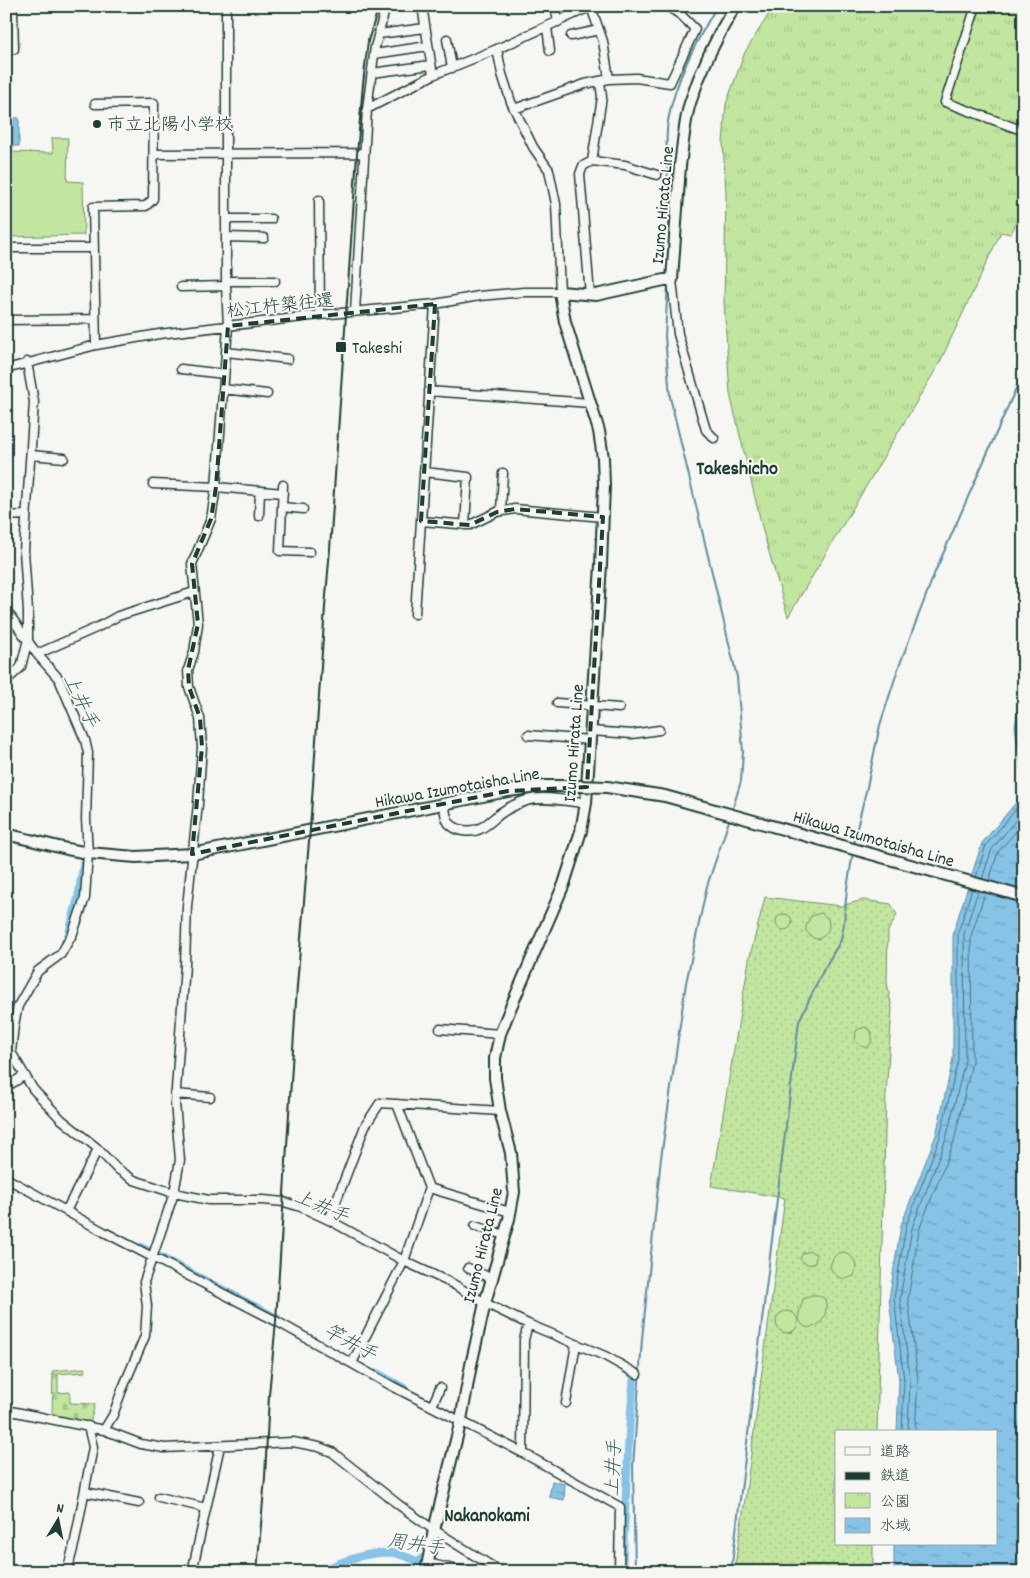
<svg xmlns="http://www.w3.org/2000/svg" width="1030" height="1578" font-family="Dekko,'Klee One',sans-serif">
<defs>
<pattern id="grass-dots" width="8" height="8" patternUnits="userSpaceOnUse" patternTransform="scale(1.25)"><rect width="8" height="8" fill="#c2e59f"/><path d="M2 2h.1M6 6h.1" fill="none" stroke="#a6c58a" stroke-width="1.8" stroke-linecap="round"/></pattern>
<pattern id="cemetery-stones" width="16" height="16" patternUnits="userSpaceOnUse" patternTransform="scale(1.25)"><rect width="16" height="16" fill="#c2e59f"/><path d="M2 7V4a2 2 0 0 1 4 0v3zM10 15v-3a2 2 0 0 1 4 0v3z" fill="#a6c58a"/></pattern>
<pattern id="park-tufts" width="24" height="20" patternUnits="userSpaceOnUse" patternTransform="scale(1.25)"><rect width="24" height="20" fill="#c2e59f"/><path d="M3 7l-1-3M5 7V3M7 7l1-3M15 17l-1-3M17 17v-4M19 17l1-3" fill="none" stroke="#a6c58a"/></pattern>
<pattern id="water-ripples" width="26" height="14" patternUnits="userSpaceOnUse" patternTransform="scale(1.25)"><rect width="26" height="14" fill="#86c3e6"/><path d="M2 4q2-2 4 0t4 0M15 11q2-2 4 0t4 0" fill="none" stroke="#6da0bb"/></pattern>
</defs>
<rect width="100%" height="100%" fill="#f6f6f2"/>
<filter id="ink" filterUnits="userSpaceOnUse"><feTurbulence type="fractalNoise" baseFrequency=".02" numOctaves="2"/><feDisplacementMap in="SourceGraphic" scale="10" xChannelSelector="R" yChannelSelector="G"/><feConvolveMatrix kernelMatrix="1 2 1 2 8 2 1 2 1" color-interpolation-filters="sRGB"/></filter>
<g filter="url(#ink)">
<path fill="url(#grass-dots)" stroke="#70916a" d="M765,897L841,906L863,900L891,904L897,915L888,931L887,982L892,1009L886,1095L877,1432H836V1544H873V1572H734L745,1499L785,1198L711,1186L749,960Z"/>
<path fill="url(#cemetery-stones)" stroke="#70916a" d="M85,1368V1372L58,1374V1393L70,1392V1403L95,1404L90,1424L52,1416L53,1371Z"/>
<path fill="url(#park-tufts)" stroke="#70916a" d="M774,6H1024V205L1011,234L1001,232L939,364L788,617L764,535L730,394L724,303L726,194L723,142L726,104L745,52Z"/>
<path fill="#c2e59f" stroke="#70916a" d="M52,138H68L67,181L83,182L84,235L6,237V152L53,153Z
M821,913L828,919C831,930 827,935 818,939L813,938L806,931V926L811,916Z
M776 922a8 8 0 1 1 16 0a8 8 0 1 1-16 0Z
M865,1027L871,1031C873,1039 872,1042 867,1048L861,1046L855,1041L856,1031L859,1029Z
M810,1251L816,1254L815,1263C809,1266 805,1264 800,1259L803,1253Z
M845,1252C855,1258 858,1264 854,1276C842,1281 836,1278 830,1267L833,1258L838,1253Z
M811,1295H818L825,1299C832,1327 802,1336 799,1318C798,1312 802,1305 803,1299Z
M776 1322a11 11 0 1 1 22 0a11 11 0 1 1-22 0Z"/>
<path fill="url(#water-ripples)" stroke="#5d8d9f" d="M8,118H19V146H7Z
M1024,677V789L1015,726Z
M1024,793V1572H894V1544H996V1432H897L899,1380L889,1299L901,1225L936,1135L953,1059V933L982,843Z
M552,1481L565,1484L564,1500L549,1497Z"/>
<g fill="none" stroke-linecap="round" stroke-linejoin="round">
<path stroke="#48737b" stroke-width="1" d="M976,877L986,845L1024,800
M982,879L992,849L1024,810
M989,881L998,852L1024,822
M902,1432L904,1380L894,1298L906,1226L940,1137L958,1060V933L972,889
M908,1432L910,1379L900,1299L912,1228L946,1139L965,1061L964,934L978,891
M915,1432L918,1379L908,1299L919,1230L954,1141L972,1062L971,936L985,893"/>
<path stroke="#5d8d9f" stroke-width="2" d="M669,259C669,232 669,205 668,179C667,159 665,141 668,121C675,80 696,42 717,6
M668,283L665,336L670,397L737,677L743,752L741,781L732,811
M854,846L856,832L867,787L880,725L898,669L935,572L1024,370
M635,1572L633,1467L642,1339L661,1158L686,983L707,886L730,818
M731,1572L799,1021L824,969L841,940L844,923L847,888L853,853"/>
<path stroke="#86c3e6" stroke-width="8" d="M65,941L68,937L78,898L84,860
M141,1247L277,1318
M377,1373L404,1388
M462,1568L482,1572
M318,1572C341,1562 367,1551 393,1553C402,1554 411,1559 419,1562L422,1558L433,1561
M622,1572L629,1432L634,1375L627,1371"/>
<g stroke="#1f3d34" stroke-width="11">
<path id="minor" d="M422,6L433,75
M555,6L558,22
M976,6L945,102L1024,131
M591,7L603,41L609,79
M6,12H13L14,49L6,50
M547,27L550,51
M379,34L425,28
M571,36L599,30
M447,39L452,68
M374,54L428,46
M372,73L431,65
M95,104L154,103L153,199L146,206L93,207L96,345
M367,109L433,75L497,49L592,6
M514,109L585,84L609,79L636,78L670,83L695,29L681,15L667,6
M154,154L364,153
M592,161L625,165L657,175
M319,200L320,315
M226,219H271
M226,237L264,238
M6,248H94
M672,280L678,334L706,430L714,438
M226,281H275
M181,287L226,286
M590,295L580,174L583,166L592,161L602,97L600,82
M355,312L367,109L375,47L386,6
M6,320L95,319
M226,352L288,359
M6,369L96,345L159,334L320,315L435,304L479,296L524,292H560L556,204L549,170L533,147L511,102L502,74L497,49
M181,369L224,374
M223,389L267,394
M429,391L590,403
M31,455L64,458
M425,472L468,477L465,525
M153,484L216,487L283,493
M283,485L280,551L310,552
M282,507L303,509
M501,511L503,473
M6,516L26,515
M259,516L260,491
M421,521L470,525L497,512L515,509L603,517
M6,610L37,654L59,679L85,740L88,753L86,819L88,853L85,898L73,933L61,954L38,971L18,1006L14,1025L11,1052L33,1089L61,1119L96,1147L116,1168L134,1180L174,1193L209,1200H263L284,1202L301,1207L329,1220L404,1261L453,1284L485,1303L528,1324L605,1356L637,1374
M415,614L435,304
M37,654L98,627L118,616L194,592
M6,681L21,667L28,639V611L24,551L34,402L27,362
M557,703L619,708
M591,731L632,734L659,730
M528,735L590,740
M440,1029L500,1034
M6,1087L25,1075
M175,1094L210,1097
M397,1104L429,1188L510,1212
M6,1178L104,1232L276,1321L392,1386L523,1453L620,1507L619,1572
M66,1211L98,1149
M329,1220L365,1126L380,1103L500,1111
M475,1226L505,1235
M468,1268L493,1279
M352,1363L404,1261L429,1188
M566,1403L576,1344
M432,1406L440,1388
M6,1410L104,1430L141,1444L164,1448L293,1442L319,1447L332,1452L399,1505L434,1530L501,1572
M104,1430L113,1415L122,1390L145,1336L147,1306L144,1282L174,1193L180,1160L175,1103L185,965L187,906L198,804L202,747L200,718L189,687L188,670L194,652L198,624L192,564L211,519L216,487L228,326L226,286V6
M523,1453L524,1340L528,1324
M85,1492L139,1503
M159,1497L206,1508
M427,1563L467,1572
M67,1572L75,1541L93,1447L88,1426
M192,1572L220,1446"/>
</g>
<g stroke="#1f3d34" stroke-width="12">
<path id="tertiary" d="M444,804C445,810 445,817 449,823C457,832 472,833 481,828C487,825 492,820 497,816C506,808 516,804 528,800C544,796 569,801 586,803"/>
</g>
<g stroke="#1f3d34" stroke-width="14">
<path id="secondary" d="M6,834L67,849L88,853L136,857L192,854L508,791L545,786H577
M426,1572L434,1530L461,1420L471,1365L485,1303L509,1219L514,1192L511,1153L500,1111L495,1078V1058L500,1034L510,1009L564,884L581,831L586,803L601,565L604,485L603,458L599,431L565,322L560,292L596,295L664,280H672C675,242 677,204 680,166C683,145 684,123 690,103C701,69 717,36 735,6"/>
</g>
<use href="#minor" stroke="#f6f6f2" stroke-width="8"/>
<use href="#tertiary" stroke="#f6f6f2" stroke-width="9"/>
<use href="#secondary" stroke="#f6f6f2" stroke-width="10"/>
<path stroke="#1f3d34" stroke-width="2" d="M257,1572L265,1477L269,1395L276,1321L297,986L310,829L325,607L330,549L357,154L363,84L368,41L379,6"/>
<g stroke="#1f3d34" stroke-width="14" stroke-linecap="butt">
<path id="secondary-bridge" d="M577,786L607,787L665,796L1024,897"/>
</g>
<use href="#secondary-bridge" stroke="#f6f6f2" stroke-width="10"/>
</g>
</g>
<path fill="none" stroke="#1f3d34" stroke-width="4" stroke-dasharray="10 6" stroke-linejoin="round" d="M435,304L421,521L470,525L497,512L515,509L603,517L587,787L508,791L192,854L202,747L200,718L189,687L188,670L198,624L192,564L211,519L216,487L228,326Z"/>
<g fill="#1f3d34" stroke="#f6f6f2" stroke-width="2">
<circle cx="97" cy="124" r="5"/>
<rect x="335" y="341" width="12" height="12" rx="2.5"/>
</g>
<g text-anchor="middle" stroke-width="4" stroke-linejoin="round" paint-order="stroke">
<g font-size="18" fill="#1f3d34" stroke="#f6f6f2" text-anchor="start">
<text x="107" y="130">市立北陽小学校</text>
<text x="352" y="353">Takeshi</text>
</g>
<g font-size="18" fill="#1f3d34" stroke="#f6f6f2">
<text transform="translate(662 205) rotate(-85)" y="6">Izumo Hirata Line</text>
<text transform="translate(280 305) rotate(-6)" y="6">松江杵築往還</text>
<text transform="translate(573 743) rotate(-86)" y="6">Izumo Hirata Line</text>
<text transform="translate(457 787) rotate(-10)" y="6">Hikawa Izumotaisha Line</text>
<text transform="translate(874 838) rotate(16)" y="6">Hikawa Izumotaisha Line</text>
<text transform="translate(482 1245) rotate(-76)" y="6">Izumo Hirata Line</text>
</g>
<g font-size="19" font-style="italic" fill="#395e60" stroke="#f6f6f2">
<text transform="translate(82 700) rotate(65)" y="7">上井手</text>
<text transform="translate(322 1205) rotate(23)" y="7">上井手</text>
<text transform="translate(351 1341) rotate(28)" y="7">竿井手</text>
<text transform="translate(612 1468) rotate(-87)" y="7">上井手</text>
<text transform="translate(416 1543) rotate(8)" y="7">周井手</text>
</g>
<g font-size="19" font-weight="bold" fill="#1f3d34" stroke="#f6f6f2">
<text x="487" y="1521">Nakanokami</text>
</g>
<g font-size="20" font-weight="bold" fill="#1f3d34" stroke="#f6f6f2">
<text x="737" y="474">Takeshicho</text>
</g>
</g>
<rect width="1030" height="1578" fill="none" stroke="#f6f6f2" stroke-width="25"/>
<rect x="12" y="12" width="1005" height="1553" fill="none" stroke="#1f3d34" stroke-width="2" filter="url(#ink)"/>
<rect x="835" y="1430" width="162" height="115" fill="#f6f6f2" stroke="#a0aca6"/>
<rect x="845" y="1447" width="25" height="8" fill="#f6f6f2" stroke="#a0aca6"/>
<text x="880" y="1456" font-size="15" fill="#1f3d34">道路</text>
<rect x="845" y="1472" width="25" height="8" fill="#1f3d34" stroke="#a0aca6"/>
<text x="880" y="1480" font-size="15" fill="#1f3d34">鉄道</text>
<rect x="845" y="1493" width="25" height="15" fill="url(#park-tufts)" stroke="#a0aca6"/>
<text x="880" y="1506" font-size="15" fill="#1f3d34">公園</text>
<rect x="845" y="1518" width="25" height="15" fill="url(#water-ripples)" stroke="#a0aca6"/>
<text x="880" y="1530" font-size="15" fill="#1f3d34">水域</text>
<g transform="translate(58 1520) rotate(10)" stroke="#f6f6f2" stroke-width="4" paint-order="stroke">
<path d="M0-4L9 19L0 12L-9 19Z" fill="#1f3d34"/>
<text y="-8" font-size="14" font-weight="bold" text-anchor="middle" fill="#1f3d34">N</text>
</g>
</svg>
